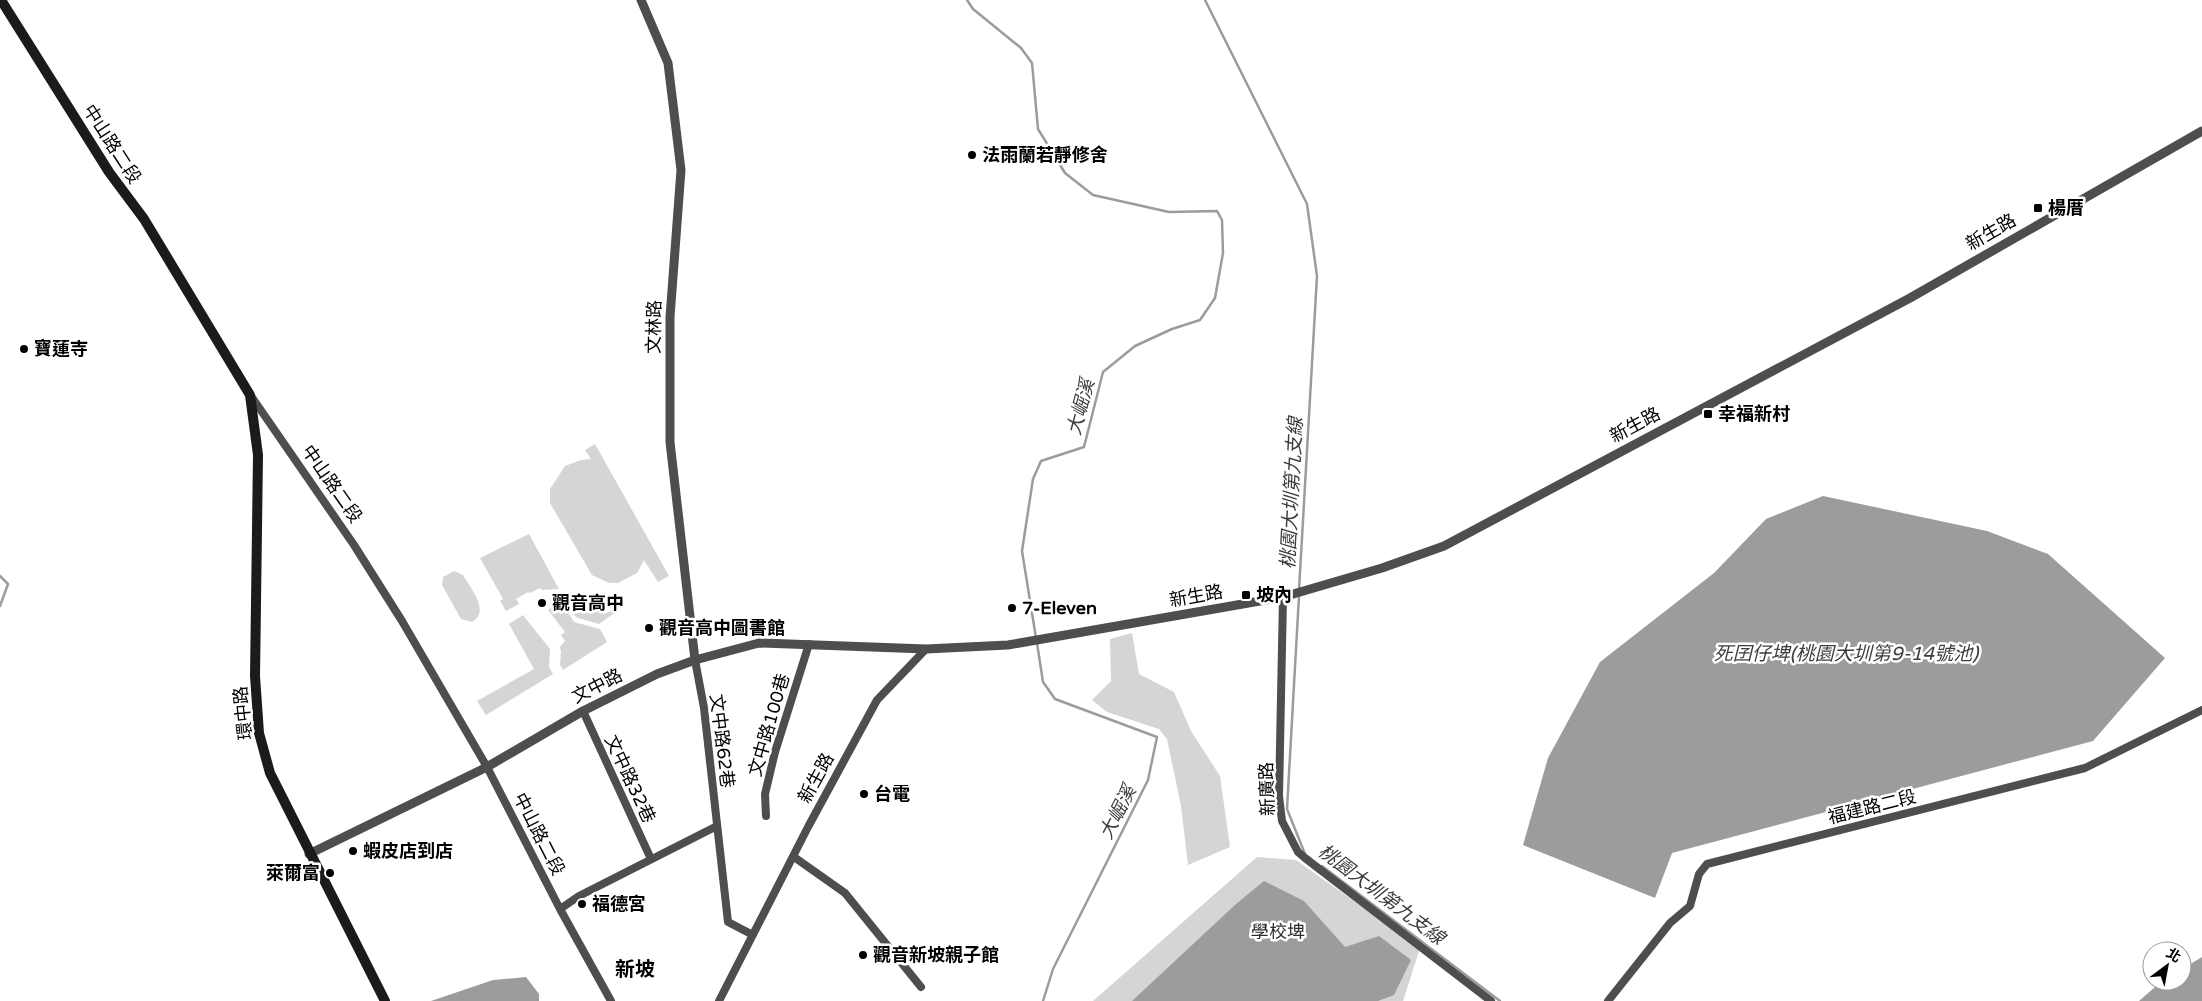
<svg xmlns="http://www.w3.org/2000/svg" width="2202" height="1001" font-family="'Varela Round','Noto Sans TC',sans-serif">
<rect width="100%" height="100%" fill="#fff"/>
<path fill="#d5d5d5" d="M595,444L669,576L658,582L644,560L637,573L618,583H609L592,575L550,503V489L565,466L581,460L591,459L585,450Z
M529,534L559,589L542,590L540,588L530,593L528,592L516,599L519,604L506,611L500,601L503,599L480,558Z
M454,571L463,575C470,587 491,612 472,622L461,619L442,585L443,577Z
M565,601L567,604L565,608L574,622L600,629L607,642L563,670L560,665L561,650L559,648L565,641L561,635L565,632L548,610L554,605V602Z
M586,608H593L604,614L615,609L616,612L599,624L578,618L573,614L578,613Z
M523,615L550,649L549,667L553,674L486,715L477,701L534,669L509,624Z
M1132,633L1139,674L1174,692L1191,731L1220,776L1230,847L1188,865L1181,806L1167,739L1159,729L1107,712L1092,700L1111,681L1110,639Z
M1257,857L1296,860L1420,948L1403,1001H1093Z"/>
<path fill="#9c9c9c" d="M1823,496L1987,531L2048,554L2165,658L2093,741L1672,853L1655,898L1523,845L1548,758L1600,662L1714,573L1766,519Z
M1264,881L1304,901L1345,947L1379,936L1411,960L1394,995L1378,1001H1132L1236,904Z
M2202,957V1001H2139L2162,981H2182V969Z
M526,977L539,994V1001H431L493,980Z"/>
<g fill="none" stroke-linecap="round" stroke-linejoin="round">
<path stroke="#9c9c9c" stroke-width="2.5" d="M967,0L973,9L1021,48L1032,63L1038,129L1065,173L1093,195L1169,212L1217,211L1222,220L1223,253L1215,298L1200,320L1172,329L1135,346L1103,372L1084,447L1041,461L1033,479L1022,551L1036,638
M1205,0L1307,204L1317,276L1299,590
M0,576L8,584L0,606
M1299,596L1287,809L1305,854
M1037,643L1043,682L1055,699L1157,737L1148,780L1053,969L1043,1001
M1322,866L1500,1001"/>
<path stroke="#4e4e4e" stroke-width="8" d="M251,396L354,545L402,621L487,767L560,909L611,1001
M1283,597L1279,796L1282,821L1298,852L1305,858L1491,1001
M695,660L704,708L728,922L753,935
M583,711L651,859
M766,816L765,794L775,752L809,644
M794,857L845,893L921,987
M560,909L579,896L717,826
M719,1001L808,827L877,700L926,649
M1608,1001L1670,923L1690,906L1699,874L1707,864L2085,768L2202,710"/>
<path stroke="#4e4e4e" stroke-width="9" d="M641,0L668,63L681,170L670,317V442L695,660
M309,854L487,767L583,711L657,674L695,660L759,643L926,649L1008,645L1283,597L1382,568L1444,546L1910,298L2202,131"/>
<path stroke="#1b1b1b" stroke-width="10" d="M1,0L109,172L144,219L250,395L258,455L255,676L259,733L270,773L385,1001"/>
</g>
<g fill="#000" stroke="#fff" stroke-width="2">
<circle cx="972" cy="155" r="5"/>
<rect x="2033" y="203" width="10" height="10" rx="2.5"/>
<circle cx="24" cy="349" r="5"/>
<rect x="1703" y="409" width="10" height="10" rx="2.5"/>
<rect x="1241" y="590" width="10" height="10" rx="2.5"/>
<circle cx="542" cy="603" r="5"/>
<circle cx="1012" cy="608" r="5"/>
<circle cx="649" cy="628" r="5"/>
<circle cx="864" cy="794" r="5"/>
<circle cx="353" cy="851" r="5"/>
<circle cx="330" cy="873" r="5"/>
<circle cx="582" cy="904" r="5"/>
<circle cx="863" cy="955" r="5"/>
</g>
<g text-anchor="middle" stroke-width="5" stroke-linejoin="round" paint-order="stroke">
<g font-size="18" fill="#000" stroke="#fff">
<text transform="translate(112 144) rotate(57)" y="6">中山路二段</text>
<text transform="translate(1991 232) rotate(-30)" y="6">新生路</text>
<text transform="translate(654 327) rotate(-89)" y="6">文林路</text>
<text transform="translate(1635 425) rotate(-28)" y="6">新生路</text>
<text transform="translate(332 484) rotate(55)" y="6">中山路二段</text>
<text transform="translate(1196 596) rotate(-10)" y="6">新生路</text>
<text transform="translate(597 686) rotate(-27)" y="6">文中路</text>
<text transform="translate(243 713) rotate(-96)" y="6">環中路</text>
<text transform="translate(769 725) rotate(-74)" y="6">文中路100巷</text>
<text transform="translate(722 741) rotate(83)" y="6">文中路62巷</text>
<text transform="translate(816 778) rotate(-61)" y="6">新生路</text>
<text transform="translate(630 779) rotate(65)" y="6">文中路32巷</text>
<text transform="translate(1267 789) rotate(-92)" y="6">新廣路</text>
<text transform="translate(1872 807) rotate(-14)" y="6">福建路二段</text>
<text transform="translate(539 834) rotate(63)" y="6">中山路二段</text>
</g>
<g font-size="18" font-weight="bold" fill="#000" stroke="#fff" text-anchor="start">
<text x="982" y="161">法雨蘭若靜修舍</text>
<text x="2048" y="214">楊厝</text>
<text x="34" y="355">寶蓮寺</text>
<text x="1718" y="420">幸福新村</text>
<text x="1256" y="601">坡內</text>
<text x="552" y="609">觀音高中</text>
<text x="1022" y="614">7-Eleven</text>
<text x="659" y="634">觀音高中圖書館</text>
<text x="874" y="800">台電</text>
<text x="363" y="857">蝦皮店到店</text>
<text x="320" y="879" text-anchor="end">萊爾富</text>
<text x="592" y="910">福德宮</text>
<text x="873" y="961">觀音新坡親子館</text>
</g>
<g font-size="18" fill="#2c2c2c" stroke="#fff">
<text x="1278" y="938">學校埤</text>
</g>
<g font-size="19" font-style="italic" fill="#3d3d3d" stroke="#fff">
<text transform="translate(1080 407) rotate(-75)" y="7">大崛溪</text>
<text transform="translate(1291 493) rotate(-87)" y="7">桃園大圳第九支線</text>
<text x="1846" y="660">死囝仔埤(桃園大圳第9-14號池)</text>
<text transform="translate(1117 812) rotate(-63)" y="7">大崛溪</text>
<text transform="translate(1382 894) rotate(37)" y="7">桃園大圳第九支線</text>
</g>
<g font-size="20" font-weight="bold" fill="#000" stroke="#fff">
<text x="635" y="976">新坡</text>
</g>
</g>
<g transform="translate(2167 966) rotate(32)"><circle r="24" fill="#ffffff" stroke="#999999"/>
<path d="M0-4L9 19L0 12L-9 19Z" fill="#000000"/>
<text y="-8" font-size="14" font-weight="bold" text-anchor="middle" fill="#000000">北</text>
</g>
</svg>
